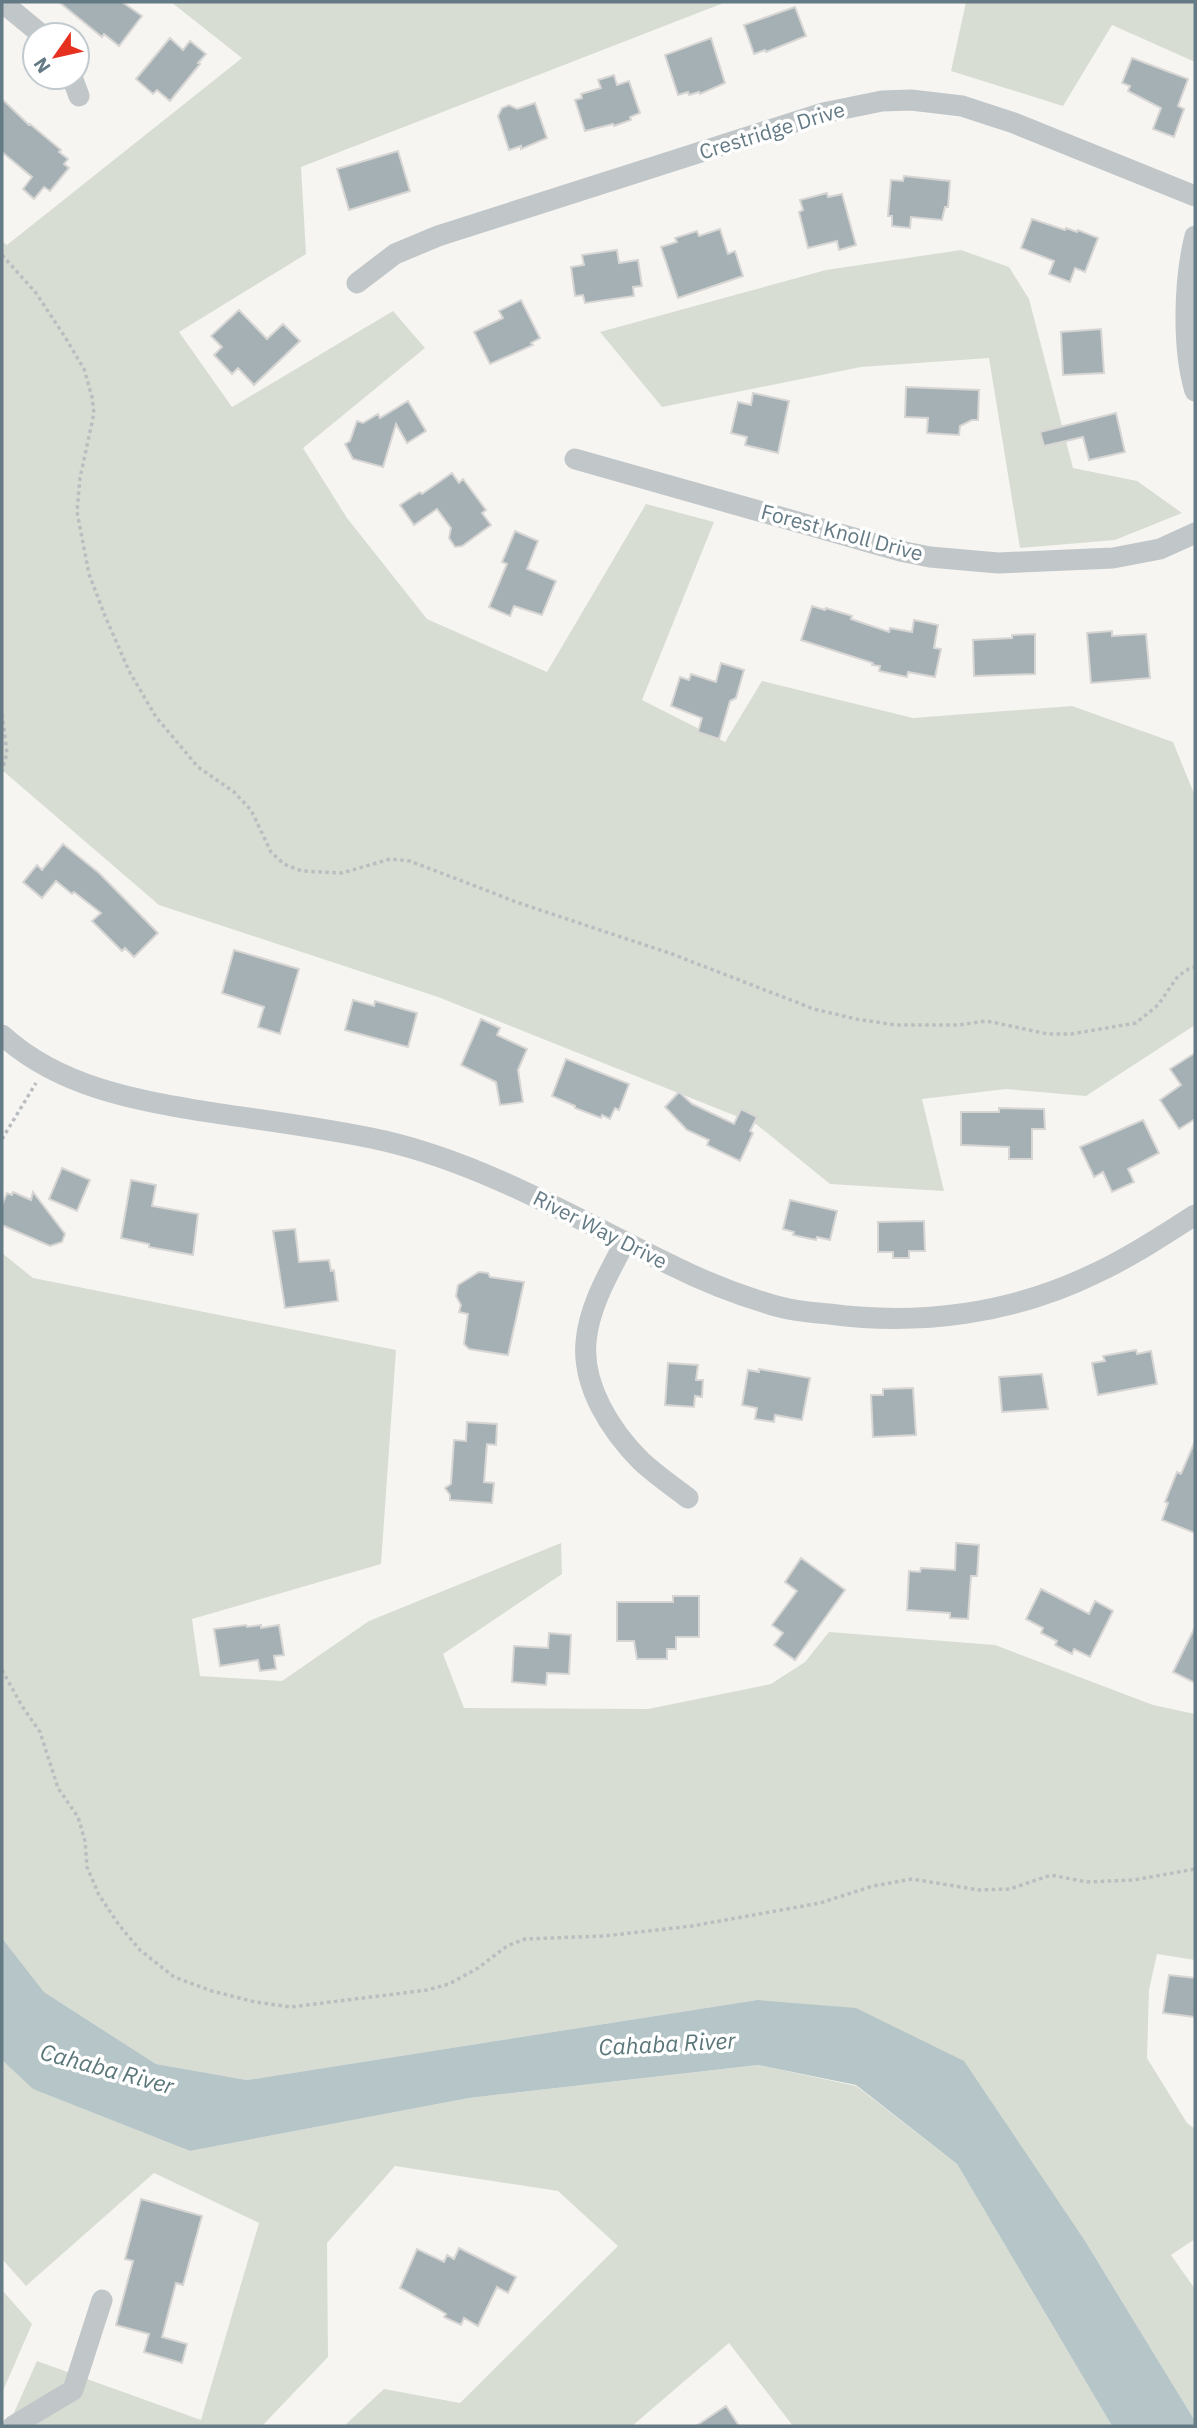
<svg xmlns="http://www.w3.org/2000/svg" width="1197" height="2428" font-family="'IBM Plex Sans',sans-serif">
<rect width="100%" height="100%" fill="#f6f5f2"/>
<path fill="#d8ddd3" d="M171,2H726L301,167L306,254L179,332L232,407L393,311L425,348L303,448L347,518L427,619L547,672L646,504L714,522L642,700L725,742L762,681L913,718L1072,706L1173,742L1195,796V1025L1086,1096L1006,1089L922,1099L944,1191L830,1184L756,1124L438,997L159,905L2,770V241L7,245L242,58Z
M966,2H1195V62L1112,25L1063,106L951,71Z
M961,250L1009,267L1029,299L1073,468L1137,481L1182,513L1115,540L1020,548L989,358L861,367L662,407L600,332L826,270Z
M2,1253L33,1278L396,1350L381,1564L192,1619L200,1676L282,1681L369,1621L561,1543L562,1574L443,1654L464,1708L648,1709L771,1684L805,1662L829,1632L995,1645L1153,1705L1195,1714V1960L1157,1954L1149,1990L1147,2058L1187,2123L1195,2129V2239L1171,2255L1195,2289V2421L1087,2244L757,2000L247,2080L156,2064L44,1992L2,1938Z
M2,2060L34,2089L190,2151L469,2098L758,2065L856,2086L957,2164L1112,2426H793L729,2343L632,2426H344L384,2389L460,2403L618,2246L558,2191L395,2166L327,2243L328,2357L262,2426H8L37,2361L201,2420L259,2223L154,2173L26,2286L2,2259Z
M2,2290L32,2324L2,2393Z"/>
<path fill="#b6c5c7" d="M2,1938L44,1992L156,2064L247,2080L757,2000L856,2008L964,2061L1087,2244L1195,2421V2426H1112L957,2164L856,2085L758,2065L469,2098L190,2151L33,2089L2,2060Z"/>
<path fill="#a5b0b4" stroke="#d7d6d4" stroke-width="2" d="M59,2H122L142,16L119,46L104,34L102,37Z
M795,7L806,36L766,52L765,50L754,54L744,25Z
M170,38L183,50L190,41L206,54L198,63L200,64L170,101L157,90L153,94L136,79Z
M711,38L725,83L700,94L699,92L689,95L688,92L678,95L665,55Z
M1132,58L1188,79L1178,106L1184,109L1174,137L1153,129L1161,108L1128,91L1130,86L1122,83Z
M614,75L617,85L629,81L640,113L630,117L631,120L614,126L613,124L585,131L575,100L582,98L581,94L601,88L598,80Z
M2,99L29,125L30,124L61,150L59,152L68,159L64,164L69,168L50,191L44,187L34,199L23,189L32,177L2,152Z
M535,103L547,138L521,149V146L509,150L498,116L502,108L509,105L517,109Z
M398,151L410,191L349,210L337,169Z
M904,176L950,181L948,207H945L942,220L911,217L910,228L892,226V216H888L891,180L903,181Z
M827,193L828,197L842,194L856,245L839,250L837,241L808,248L799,212L803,210L800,200Z
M1032,219L1065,230L1066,228L1077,232L1078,230L1098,238L1085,272L1075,268L1070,282L1049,274L1054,261L1021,248Z
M720,229L728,254L735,251L743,276L678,298L661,247L677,242L675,238L697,231L699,236Z
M617,250L619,263L638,260L642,286L633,287L634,296L585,303L583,295L575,296L571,267L584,265L582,255Z
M521,300L540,338L531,343L533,345L490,364L474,332L503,318L499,311Z
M239,310L267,339L283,324L300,341L254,385L238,368L232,374L214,355L222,347L211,336Z
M1101,329L1104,373L1063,375L1061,332Z
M906,387L979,390L978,420H972L960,426L959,435L927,433L928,418L905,417Z
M753,393L789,401L778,453L745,445L747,437L731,433L738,402L751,405Z
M408,401L426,431L407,443L396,424L383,467L353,459L345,444L350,441L357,421L363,423L378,414L380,418Z
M1116,413L1125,452L1089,460L1083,437L1044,446L1040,432Z
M452,473L459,483L463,479L486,510L482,513L491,525L462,546L455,547L449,538L451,528L437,509L414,525L400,505L420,492L422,494Z
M515,531L538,541L527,569L556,581L542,615L514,606L510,616L489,607L507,564L502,562Z
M812,606L825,610L826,608L852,616L851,619L889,632L890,628L912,632L914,620L938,625L934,648L941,649L935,677L908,672L907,677L879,671L880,666L872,665L873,663L801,640Z
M1112,631V636L1146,634L1150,678L1091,683L1087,633Z
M1035,634V674L974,676L973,640L1012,638V635Z
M721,663L744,670L736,698L730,701L719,739L698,732L702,718L671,706L680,677L689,680L691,674L716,682Z
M63,844L99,873L158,933L134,957L125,948L122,951L92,921L101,913L74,892L72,894L56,881L42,898L23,882L37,865L42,870Z
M234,950L299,969L280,1034L258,1027L264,1007L222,993Z
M353,1000L374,1006L375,1001L417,1013L408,1047L345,1030Z
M481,1019L500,1028L497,1035L527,1049L518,1070L523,1102L500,1105L496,1082L461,1065Z
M1195,1053V1119L1179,1129L1160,1100L1181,1085L1170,1069Z
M566,1059L629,1084L619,1110L615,1108L610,1119L602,1115L601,1118L575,1108V1106L552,1096Z
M679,1092L692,1104L734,1124L741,1109L757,1117L750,1131L753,1133L740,1161L707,1145L709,1140L687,1130L665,1107Z
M999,1108L1044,1109L1045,1129H1032V1159H1009V1147L961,1145V1112H999Z
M1143,1120L1159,1153L1128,1169L1134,1182L1112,1192L1103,1172L1094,1177L1080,1147Z
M62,1168L90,1180L77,1211L49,1199Z
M131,1180L156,1185L152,1206L198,1214L193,1255L149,1247V1244L121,1238Z
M13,1192L31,1200L33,1192L65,1234L62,1242L50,1246L2,1225V1205L7,1193L12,1195Z
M790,1200L837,1211L830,1240L817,1237L816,1240L793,1235L794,1232L783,1229Z
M924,1221L925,1251H909V1258H893V1252H878V1222Z
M295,1229L299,1262L329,1260L331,1271L334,1270L338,1301L285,1308L273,1231Z
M479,1272L488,1273L490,1277L524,1282L508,1355L469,1349L464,1344L468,1314L459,1312L461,1305L456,1296L458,1285Z
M1136,1350L1137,1354L1151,1351L1157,1384L1098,1395L1092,1363L1105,1361L1103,1356Z
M668,1363L698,1365L696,1380H703L702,1397L695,1396L694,1407L665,1405Z
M759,1369L810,1378L802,1420L775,1415L774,1422L755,1419L757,1408L742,1405L748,1370L759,1372Z
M1042,1374L1048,1409L1002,1412L999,1377Z
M913,1388L916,1435L873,1437L871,1395H883V1389Z
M467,1422L497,1424L496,1445L487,1444L484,1482L494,1483L492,1503L450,1500V1495L445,1488L451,1484L454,1440L466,1441Z
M1195,1441V1533L1162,1520L1168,1503L1165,1502L1177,1472L1181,1474Z
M956,1543L979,1545L977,1576H971L968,1619L950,1618V1613L907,1610L909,1571L920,1572L921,1568L955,1570Z
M801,1558L845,1590L795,1660L774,1645L783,1633L772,1625L797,1591L785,1582Z
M1041,1589L1089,1614L1095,1601L1113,1611L1090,1657L1074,1649L1072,1654L1055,1645L1057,1641L1041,1633L1043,1628L1026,1619Z
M673,1596H699V1637H676V1649H667V1659H637L634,1641H617V1602H673Z
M246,1625L247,1627L261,1625V1628L279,1625L284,1655L274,1656L276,1669L260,1671L258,1660L220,1666L214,1629Z
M1195,1627V1683L1173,1672Z
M549,1633L571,1635L569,1674L547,1673L546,1685L512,1682L514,1646L548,1648Z
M1169,1975L1195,1978V2017L1163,2013Z
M141,2199L202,2216L183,2285L176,2283L162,2337L187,2344L182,2363L144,2352L149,2334L116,2325L133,2261L125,2259Z
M459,2248L516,2277L508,2293L497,2287L478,2326L464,2318L461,2325L444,2317L446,2314L438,2309L400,2288L417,2249L444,2262L447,2255L454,2259Z
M726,2406L739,2426H696Z"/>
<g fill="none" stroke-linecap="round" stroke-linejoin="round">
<path stroke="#bbbec0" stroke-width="3.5" stroke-dasharray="3.5 3.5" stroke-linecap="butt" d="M2,255L36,293L65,337L84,369L92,397L94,413L80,478L77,512L89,574L105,616L129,671L156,717L198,767L234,792L251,810L271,852L284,864L302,871L342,873L390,859L410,861L519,903L672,954L814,1009L856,1019L896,1025H958L987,1021L1048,1034H1071L1136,1023L1158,1005L1178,976L1190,968L1195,967
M2,714L7,753L2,771
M2,1139L36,1083
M2,1670L22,1706L40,1732L58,1788L78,1817L85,1841L87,1867L99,1895L119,1925L140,1950L174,1977L212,1991L255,2002L291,2007L427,1990L449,1984L478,1968L507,1946L525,1939L604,1936L692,1926L820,1903L873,1886L912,1879L979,1890L1010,1889L1051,1875L1087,1882L1134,1880L1195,1869"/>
<path stroke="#c1c6c8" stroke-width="21" d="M2,2L42,35
M72,77L79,96
M1195,236C1184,280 1182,348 1195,391
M357,283L395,254L438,236L823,113L882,101L911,100L962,106L1014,123L1195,196
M575,459L900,551L930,557L998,563L1113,558L1160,549L1195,533
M2,1035C59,1087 135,1100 208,1112C267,1121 327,1128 385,1141C487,1165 578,1220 671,1265C701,1280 733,1293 766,1303C786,1310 808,1312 829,1314C920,1326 1012,1314 1096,1273C1131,1257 1163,1235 1195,1215
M625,1242C609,1273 589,1306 586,1342C582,1386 611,1431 641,1461C655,1474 672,1486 688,1498
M13,2426L73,2390L102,2300"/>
</g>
<g text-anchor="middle" stroke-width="7" stroke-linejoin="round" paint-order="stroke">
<g font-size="21" fill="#647a84" stroke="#fff">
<text transform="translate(772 131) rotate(-17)" y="7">Crestridge Drive</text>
<text transform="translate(842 533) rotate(15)" y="7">Forest Knoll Drive</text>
<text transform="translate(600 1230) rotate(27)" y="7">River Way Drive</text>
</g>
<g font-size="23" font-style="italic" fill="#5a7679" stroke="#fff">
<text transform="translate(667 2044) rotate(-3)" y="8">Cahaba River</text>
<text transform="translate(107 2069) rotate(15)" y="8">Cahaba River</text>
</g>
</g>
<rect width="1197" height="2428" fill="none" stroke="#647a84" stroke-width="7"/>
<g transform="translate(56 56) rotate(236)"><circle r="33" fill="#ffffff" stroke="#c1cace" stroke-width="2"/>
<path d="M0-5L12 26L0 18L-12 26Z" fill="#e73120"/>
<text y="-10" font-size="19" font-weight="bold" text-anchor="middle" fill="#647a84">N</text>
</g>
</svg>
